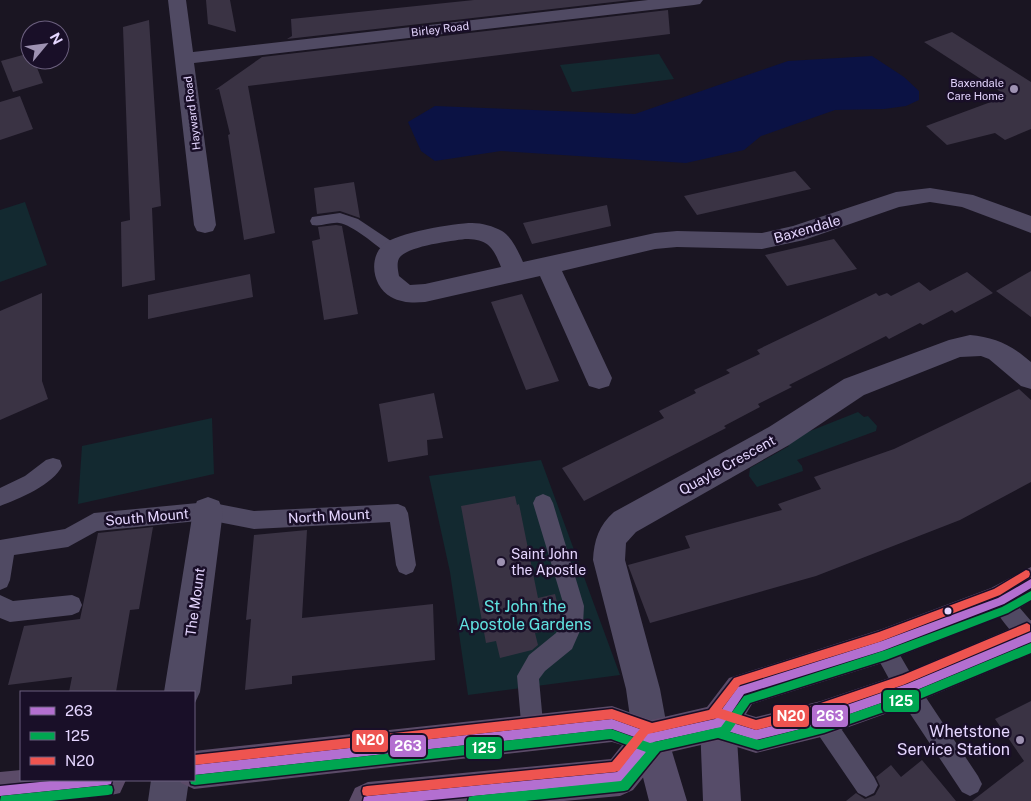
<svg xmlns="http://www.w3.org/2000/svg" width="1031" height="801" font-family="'Public Sans',sans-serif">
<rect width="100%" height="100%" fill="#1a1522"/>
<path fill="#132930" d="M659,54L674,79L572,92L560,65Z
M25,202L47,265L0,282V210Z
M858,412L864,417L868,416L877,426L876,431L797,460L802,466L803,471L757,487L749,476L750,468L789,446L785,441Z
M212,418L214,474L78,504L82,446Z
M541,460L620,675L468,695L450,572L429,476Z"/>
<path fill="#0b1244" d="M872,56L904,77L919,91V100L906,106L884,109L835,110L761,136L744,150L686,163L501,151L435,161L421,151L408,122L435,106L635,114L788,61Z"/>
<path fill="#3a3344" d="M206,0H230L236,32L208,24Z
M474,0H631L287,39L292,36L291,19Z
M668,10L670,34L248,86L275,233L244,240L228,135L230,134L219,89L215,90L262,57Z
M149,20L161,206L152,208L155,280L122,287L121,222L130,220L123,27Z
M952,32L1031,82V129L1005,140L995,133L947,145L926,126L1007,96L924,42Z
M30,53V60H34L43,83L13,92L1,61Z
M20,96L33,129L0,140V102Z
M795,171L811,189L697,215L684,196Z
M354,182L360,218L340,211L317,214L314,188Z
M607,205L611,226L532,244L523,223Z
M336,225L342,226L358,314L324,320L312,241L320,239L318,227Z
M834,239L857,269L787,286L765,255Z
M1031,271V317L996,291Z
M967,272L993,293L955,313L952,310L923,325L920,323L889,339L886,336L789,385L792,387L758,404L760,407L724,426L726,428L584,501L562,468L664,418L659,411L696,393L694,390L730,373L726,370L760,354L757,350L876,293L879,296L887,293L891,296L919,282L930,291Z
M250,274L253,297L148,319V295Z
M42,293V381L48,399L0,420V311Z
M522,294L559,381L526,390L491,302Z
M1019,389L1031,400V482L960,520L816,576L650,623L628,565L690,548L685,536L782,510L778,504L821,489L814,477L894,449Z
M434,393L443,438L427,440L428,455L388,462L379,404Z
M515,496L517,505L519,504L538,598L555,594L561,618L556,629L535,633L538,645L532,650L500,658L496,641L486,643L461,506Z
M153,527L139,609L130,610L116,692H69L72,677L8,685L24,626L80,619L98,533Z
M307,530L302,618L433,604L435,660L292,676V684L245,690L251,619L246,620L254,535Z
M1031,701V801H972L1024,761L995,719Z
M922,760L956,801H846L856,793L865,799L875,795L880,786L876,777L891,765L901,777Z"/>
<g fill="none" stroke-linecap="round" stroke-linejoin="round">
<path fill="#504a63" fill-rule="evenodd" d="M340,213L358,219L397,245L400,249L397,253L392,254L387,253C375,245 353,225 339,223C330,222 321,227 312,225L310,221L312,217Z
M53,458L60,460L62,466C54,484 19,499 0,506V488L25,476L46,460Z
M543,494L550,497L553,503L584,606L583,624L572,649L545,671L539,679L544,734L541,742L533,745L525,742L522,734L517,676L529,655L556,633L562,623L564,606L533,503L536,497Z
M208,502L254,511L398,504L405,507L408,513L416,565L413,572L406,575L399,572L396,565L390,522L254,529L208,520L97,531L68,547L14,555L10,580L7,587L0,590V540L65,529L94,513Z
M1001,591L1008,594L1031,621V648C1018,642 996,615 991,601L994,594Z
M0,595L13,601L72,595L79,598L82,605L79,612L72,615L10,622L0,618Z
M882,635L890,638L915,681L978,776L982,784L978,792L970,796L962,792L899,697L871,646L874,638Z
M821,708L829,711L874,777L878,785L874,793L866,797L858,793L813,727L810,719L813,711Z"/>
<path fill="#504a63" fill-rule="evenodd" d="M168,0H186L193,52L648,0H703L700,4L694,5L194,63L216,225L213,231L205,233L197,231L194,225Z
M930,188L973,195L1031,216V233L962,207L930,202L899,207L804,240L762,249L677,247L655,249L562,271L612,378L609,386L599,389L589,386L540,276L425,302C413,303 402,303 391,297C373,287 368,259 383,245C395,233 455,223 472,223C482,223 493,226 502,231C512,237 518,251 523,262L655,233L677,231L762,233L793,226L896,192ZM465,239C488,239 493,247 501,267L425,284L410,285L399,276C398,270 396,262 400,257C409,246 451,241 465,239Z
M970,335C995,337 1013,346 1031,362V389L1021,386L989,359L981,356L960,357L864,395L789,445L636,532L626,543L625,560L660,689L669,738L664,751L651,756L638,751L633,738L626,689L593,560C594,540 599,525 614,512L769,427L844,379L949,340Z
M208,497L219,501L223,511L200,692L194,705V692H164L193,511L197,501Z
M151,780H189L186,801H148Z"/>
<path fill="#564c69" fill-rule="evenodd" d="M718,705L731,710L736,723L741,801H703L700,723L705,710Z
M651,720L664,725L687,801H649L633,738L638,725Z"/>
<path fill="#5b4b68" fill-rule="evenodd" d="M1031,567V601L1013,612L882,663L752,704L746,714L756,717L821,701L907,672L1031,620V654L907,706L821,737L756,753L718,741L662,754L633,790L620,796L564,801H349L355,788L368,782L611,759L622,745L612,742L194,789L181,783L180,780H194V751L612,706L651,720L707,707L729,678L882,629L991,588Z
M21,770V780H126L120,793C86,801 37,801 0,801V772Z"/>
<g stroke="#190f28" stroke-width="3">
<path id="bus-1" d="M1031,579V588L1004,604L882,651L744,694L726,721L756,730L821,714L907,684L1031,632V642L907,694L821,724L756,740L718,728L654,742L624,781L620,782L422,801H363L364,797L368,796L617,772L643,740L612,729L194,775V765L612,719L651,733L715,719L738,687L882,641L998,598Z
M60,780H112L111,784L107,785L0,796V786Z"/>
</g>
<g stroke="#190f28" stroke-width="3">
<path id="bus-2" d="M1031,591V600L1008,613L886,660L750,703L730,732L758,740L824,723L910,693L1031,643V653L910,703L824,733L758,750L718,738L660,751L628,790L624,791L525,801H468L469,797L473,796L621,781L646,752L611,739L195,785L191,784L190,780H194V775H195L611,729L650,743L721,727L744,696L886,650L1002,607Z
M108,785L112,786L113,790L112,794L108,795L51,801H0L1,796Z"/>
</g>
<g stroke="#190f28" stroke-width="3">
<path id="bus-3" d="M1026,570L1029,571L1030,574L1029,577L1000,595L879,642L740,685L722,709L756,720L818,704L903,675L1027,623L1030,625V631L903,685L818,714L756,730L718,718L648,734L619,771L615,772L367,796L363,795L362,791L363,787L367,786L612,762L640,729L612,719L194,765V755L612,709L652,723L709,710L734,678L879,632L994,589Z"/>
</g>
<use href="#bus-1" fill="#b36fd0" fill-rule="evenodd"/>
<use href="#bus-2" fill="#00a651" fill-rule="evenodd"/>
<use href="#bus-3" fill="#ee5450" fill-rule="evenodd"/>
</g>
<g fill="#9e92b2" stroke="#190f28" stroke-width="2">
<circle cx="1014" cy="89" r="5"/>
<circle cx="501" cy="562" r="5"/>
<circle cx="1020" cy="740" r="5"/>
</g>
<circle fill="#e5d6ff" stroke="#190f28" stroke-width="2" cx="948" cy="611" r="4.5"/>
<g text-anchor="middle" stroke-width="5" stroke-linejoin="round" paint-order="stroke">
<g font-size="11" fill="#e5d6ff" stroke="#190f28">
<text transform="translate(440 29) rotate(-7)" y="4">Birley Road</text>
<text transform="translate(192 113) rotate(-97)" y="4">Hayward Road</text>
</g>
<g font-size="11" fill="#e5d6ff" stroke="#190f28" text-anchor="end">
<text x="1004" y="87">Baxendale<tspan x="1004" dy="13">Care Home</tspan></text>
</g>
<g font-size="14" fill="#e5d6ff" stroke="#190f28">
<text transform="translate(807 229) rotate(-16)" y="5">Baxendale</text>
<text transform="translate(727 465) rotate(-29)" y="5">Quayle Crescent</text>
<text transform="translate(329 516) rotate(-3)" y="5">North Mount</text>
<text transform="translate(147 517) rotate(-5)" y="5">South Mount</text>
<text transform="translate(195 602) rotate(-82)" y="5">The Mount</text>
</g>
<g font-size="14" fill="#e5d6ff" stroke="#190f28" text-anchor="start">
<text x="511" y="559">Saint John<tspan x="511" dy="16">the Apostle</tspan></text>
</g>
<g font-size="16" fill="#60e2e0" stroke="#190f28">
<text x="525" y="612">St John the<tspan x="525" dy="18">Apostole Gardens</tspan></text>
</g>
<g font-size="16" fill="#e5d6ff" stroke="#190f28" text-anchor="end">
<text x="1010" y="737">Whetstone<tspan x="1010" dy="18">Service Station</tspan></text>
</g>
</g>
<g stroke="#190f28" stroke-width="2">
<rect x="882" y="689" width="38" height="24" rx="5" fill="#00a651"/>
<rect x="811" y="704" width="38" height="24" rx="5" fill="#b36fd0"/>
<rect x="772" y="704" width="38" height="24" rx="5" fill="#ee5450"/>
<rect x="351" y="729" width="38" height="24" rx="5" fill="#ee5450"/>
<rect x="389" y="734" width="38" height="24" rx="5" fill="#b36fd0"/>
<rect x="465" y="736" width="38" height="24" rx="5" fill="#00a651"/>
</g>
<g font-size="14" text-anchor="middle" font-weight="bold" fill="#fff">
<text x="901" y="706">125</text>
<text x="830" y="721">263</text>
<text x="791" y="721">N20</text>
<text x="370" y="745">N20</text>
<text x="408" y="751">263</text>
<text x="484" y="753">125</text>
</g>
<rect x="20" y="691" width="175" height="90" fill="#190f28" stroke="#6b5f7e"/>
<rect x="30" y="707" width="25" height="8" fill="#b36fd0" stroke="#6b5f7e"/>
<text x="65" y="716" font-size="15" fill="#e5d6ff">263</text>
<rect x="30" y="732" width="25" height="8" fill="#00a651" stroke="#6b5f7e"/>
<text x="65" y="741" font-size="15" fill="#e5d6ff">125</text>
<rect x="30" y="757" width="25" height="8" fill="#ee5450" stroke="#6b5f7e"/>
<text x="65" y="766" font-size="15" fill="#e5d6ff">N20</text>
<g transform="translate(45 45) rotate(61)"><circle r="24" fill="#190f28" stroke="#6b5f7e"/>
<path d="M0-4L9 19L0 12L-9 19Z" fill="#9e92b2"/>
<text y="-8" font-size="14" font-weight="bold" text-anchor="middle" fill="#e5d6ff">N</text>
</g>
</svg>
